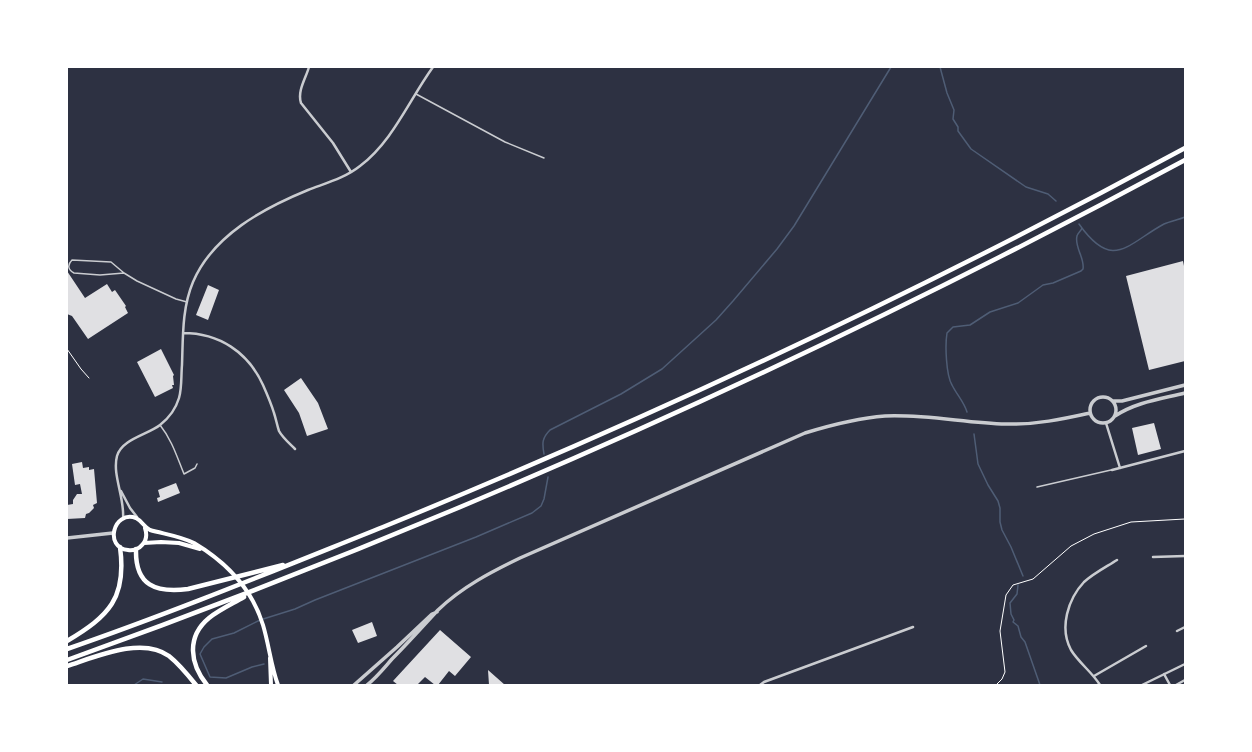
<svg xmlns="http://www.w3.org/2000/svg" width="1252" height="752" font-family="'DejaVu Sans',sans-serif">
<rect width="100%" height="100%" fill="#2d3142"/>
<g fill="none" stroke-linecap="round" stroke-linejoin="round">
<path stroke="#4f5d75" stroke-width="1.5" d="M940,67L947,93L954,110L953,119L958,127V131L971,149L1026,187L1048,194L1056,201
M1079,224C1113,272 1127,244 1164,224C1171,221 1178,220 1185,217
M967,412C964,402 957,395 952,385C946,375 945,345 947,333L953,327L970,325L990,312L1018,303L1043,285L1053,283L1081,271L1083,269C1085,258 1074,247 1077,236C1077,234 1081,231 1082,228
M974,434L978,464L988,485L998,501L1000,508V522L1002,530L1011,547L1023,576
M544,454C542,443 542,438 550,430L621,394L662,369L716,320L733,301L777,249L794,226L891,67
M1018,585L1017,594L1010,603L1011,614L1014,620L1013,622L1018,626L1021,637L1025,642L1040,685
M264,664L252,667L226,678L210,677L200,654L204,647L212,639L234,633L260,620L295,609L315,600L476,537L532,513L541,506L544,499L548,477
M134,685L143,679L162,682"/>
</g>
<path fill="#e0e0e3" d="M1183,261L1185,271V361L1149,370L1126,276Z
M67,271L85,298L107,284L112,292L115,290L126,306L125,307L128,313L88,339L72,316L67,314Z
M208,285L219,290L208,320L196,315Z
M161,349L174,375L173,376L174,385H172L173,388L155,397L137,362Z
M301,378L318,403L328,429L307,436L299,413L284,390Z
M1154,423L1161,449L1138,455L1132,428Z
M82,462L83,468L89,467V470L94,469L97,503L93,505L94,508L89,513L86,514L85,518L67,519V505L73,504V500L77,494H82L80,484L75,485L72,464Z
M176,483L180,493L158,502L157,498L160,497L158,490Z
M372,622L377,636L358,643L352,630Z
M440,630L471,657L455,676L449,671L438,685H435L425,677L417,685H398L393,681Z
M488,670L505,685H489Z"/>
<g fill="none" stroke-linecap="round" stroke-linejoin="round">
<path stroke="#fff" stroke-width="1" d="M67,349L81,369L89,378
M996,685L1002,679L1005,672L1000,631L1006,595L1013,585L1033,579L1071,546L1094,534L1131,522L1185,519"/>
<path stroke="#caccd0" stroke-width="1.5" d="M416,94L505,142L544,158
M124,273L100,275L74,273C68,270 67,265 72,260L111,262L124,273L137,281L176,299L187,302
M160,425C172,440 177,457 184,474L195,468L197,464
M1037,487L1111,470"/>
<path stroke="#caccd0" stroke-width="2.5" d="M309,67C306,78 297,91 301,103L333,143L351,172
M183,333C219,333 248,352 263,385C267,394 271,403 274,413C276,419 277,425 279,431C282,437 290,444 295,449
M1106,423L1120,468
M1112,470L1185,451
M121,491L130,508L137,517
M123,519C125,498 112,475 117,456C122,439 147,435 160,425C169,418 176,408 179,398C182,388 181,376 182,365C183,337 182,308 193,282C213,235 264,208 308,190C326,183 345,178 360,166C393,141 409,100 433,67
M1153,557L1185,556
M1177,631L1185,627
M1164,674L1170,685
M1094,676L1146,646
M760,685L764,682L913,627
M1100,685C1092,672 1079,663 1071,650C1059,628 1068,599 1084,582C1094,573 1106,567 1117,560
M1142,685L1185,664
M1176,685L1185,680"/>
<path stroke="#caccd0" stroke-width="3.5" d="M1090 410a13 13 0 1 1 26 0a13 13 0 1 1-26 0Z
M1113,401H1122L1185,385
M1115,416C1136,402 1161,399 1185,393
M67,538L113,533
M354,685L397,647L432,614L437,612
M367,685C377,677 384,668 392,659C408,643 423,626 438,610C462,587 491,572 520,558L805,433C831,425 857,418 885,416C925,414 966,423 1006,424C1035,425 1063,419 1090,413"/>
<path stroke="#fff" stroke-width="4" d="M145,528C147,534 147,540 142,545C139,549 133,551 128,550C104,548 113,510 136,518C142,521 144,527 150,530C164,534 180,536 194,543C226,562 252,589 263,625C269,645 271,666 278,685
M144,543L161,542L179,543L200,549
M270,658L271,685"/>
<path stroke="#fff" stroke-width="4.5" d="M136,549C135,586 156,593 188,589L283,565
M67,641C109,616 127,598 120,547
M67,649C174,612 278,569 383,527C657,415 925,289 1185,148
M67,660C452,522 825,354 1185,160
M67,666C95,657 142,636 169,656C179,664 188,675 196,685
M207,685C190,664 186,637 209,618C219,610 232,604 244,597"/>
</g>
<rect width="1252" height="752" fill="none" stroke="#ffffff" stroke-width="136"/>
</svg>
